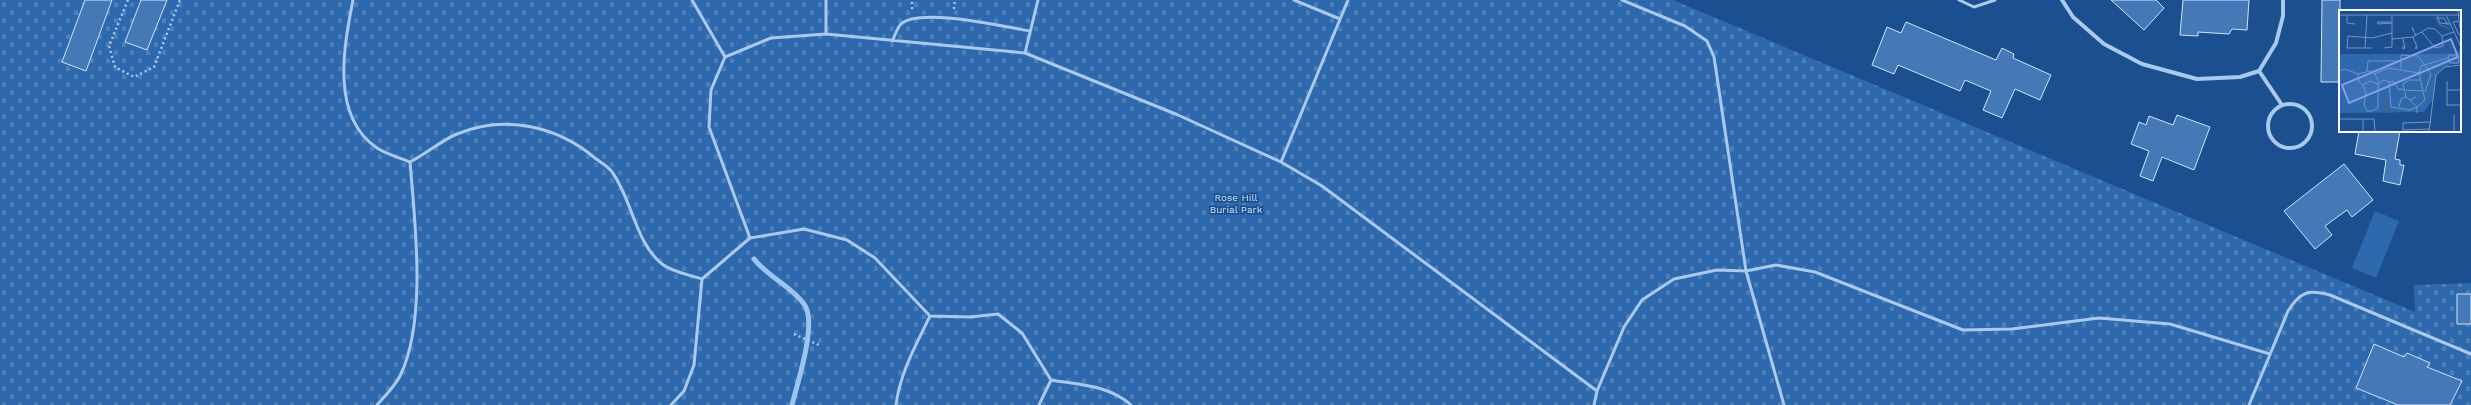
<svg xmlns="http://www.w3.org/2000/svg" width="2471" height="405" font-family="'Work Sans',sans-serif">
<defs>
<pattern id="cemetery-stones" width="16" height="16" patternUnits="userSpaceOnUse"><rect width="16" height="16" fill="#2e69ad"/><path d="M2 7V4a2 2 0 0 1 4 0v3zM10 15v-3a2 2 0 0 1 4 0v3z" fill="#4d80b9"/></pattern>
</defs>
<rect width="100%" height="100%" fill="#1b4f8f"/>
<path fill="url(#cemetery-stones)" d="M0,0H1673L2415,312L2414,285L2471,283V405H0Z"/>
<path fill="#2e69ad" d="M2375,211L2399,221L2376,278L2352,268Z"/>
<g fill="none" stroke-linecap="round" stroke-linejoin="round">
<path stroke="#9cc4f0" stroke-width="5" d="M754,259C768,277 791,286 804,304C818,322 797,384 792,405"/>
</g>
<path fill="#4478b7" stroke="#cfe3fa" d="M85,0H112L86,71L62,62Z
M141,0H167L147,50L125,42Z
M2111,0H2156L2164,8L2144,30Z
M2183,0H2249L2247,30L2232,29L2229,34L2198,32V36L2180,35Z
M2322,0H2340V82H2321Z
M1906,22L1996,60L2002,48L2014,54L2013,58L2051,75L2040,100L2015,89L2002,118L1983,110L1991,91L1965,80L1960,91L1898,65L1894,74L1872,65L1887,27L1901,33Z
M2177,115L2210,127L2194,170L2162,157L2153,181L2140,176L2149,151L2131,144L2139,122L2146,125L2149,116L2173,125Z
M2359,131H2400L2395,159L2400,160V165H2404L2400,185L2383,181L2386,160L2355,154Z
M2344,164L2373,200L2352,217L2347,210L2325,226L2332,235L2315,249L2284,211Z
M2457,294H2471V324H2457Z
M2374,344L2404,357L2407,353L2430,363L2427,367L2462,381L2450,405H2398L2356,388Z"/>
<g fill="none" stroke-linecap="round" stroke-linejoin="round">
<path stroke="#a9c9ee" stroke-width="2.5" stroke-dasharray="2 3" stroke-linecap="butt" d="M128,0L109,46L115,67L134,77L154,67L180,0
M912,9V0
M954,9L955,0
M794,334L821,346"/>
<path stroke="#a9c9ee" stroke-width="3" d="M353,0C344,46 330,116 377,148C386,154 400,158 410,162C415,223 427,321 400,376C395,386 385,396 377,405
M692,0L725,57
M1294,0L1340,19
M1622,0L1685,26L1707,41L1714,57L1746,271L1784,405
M1959,0L1974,7L1995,0
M826,34V0
M892,41C895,36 897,28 901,24C920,7 1005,27 1030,31
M1025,53L1038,0
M410,162C426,154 442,140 457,134C504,114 557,126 595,158C600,162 608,166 612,172C632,199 635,242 662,264C672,272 690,275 702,279
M1281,162L1348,0
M750,238L709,127L711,90L725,57L771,38L826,34L1025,53L1178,115L1281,162L1322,186L1597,391
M930,316L970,317L998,314L1022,333L1051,380L1039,405
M1051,380C1079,385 1109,385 1131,405
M671,405L684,391L694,365L702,279L750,238L804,229L847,240L875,258L930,316C916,345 900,373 896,405
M1594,405L1597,391L1624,327L1642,300L1674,279L1717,270L1746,271L1776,265L1815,272L1963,330L2012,329L2099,318L2170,324L2270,354
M2249,405L2288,311C2300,292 2308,289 2330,295L2471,354"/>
<path stroke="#a9c9ee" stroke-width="4" d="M2062,0L2073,17L2104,44L2142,64L2197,79L2240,77L2259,71L2276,43L2283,16V0
M2259,71L2282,105
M2268 126a22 22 0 1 1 44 0a22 22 0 1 1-44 0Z"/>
</g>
<g text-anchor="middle" stroke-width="3.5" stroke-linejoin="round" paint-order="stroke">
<g font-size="10" fill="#cfe3fa" stroke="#1b4f8f">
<text x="1236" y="201">Rose Hill<tspan x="1236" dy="12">Burial Park</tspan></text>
</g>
</g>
<g transform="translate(2339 10)">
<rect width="122" height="122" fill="#1b4f8f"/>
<path d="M122,39V54H112L98,63L94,89L85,102L0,103V44H114Z" fill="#2e69ad"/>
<path d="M45,81L48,97L52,103H46L44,100Z" fill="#3c6290"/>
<path fill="none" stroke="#3c6290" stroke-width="2" d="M96,7L101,15L111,19"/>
<path fill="none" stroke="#7695bc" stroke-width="1" d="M119,0L120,11L114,12L120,25L122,23M0,5H122M8,5V13L16,14M98,5L101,13L111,14M107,5L122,37M98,8H105L109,15M120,11L122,23M38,12H52L53,13L39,14ZM74,20L73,17L77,26M83,22L96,38L104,36L103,26M74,27L78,37L77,39V36M53,29L74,27L89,18L96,19L103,26L115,22M64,29L66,38L64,39V36M26,38L28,5M33,38H8L9,26L33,28L53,23M45,38L53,37V5M109,48L111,53H119L120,49M62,58V45L79,46L92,64L86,82M0,61L6,59L19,64L31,61L36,64M28,61L29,51H62M19,64L20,72L24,75L27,83L25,95L28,101H33L39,98V74L45,70L50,72L52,97L71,100L78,97V103M40,72L36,64L49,58L80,63M50,72L54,71L59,79L66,80M24,75L31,71L39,74M67,80L84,81M108,80H122M67,87L64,74L70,70H82M71,90L78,97L86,90L80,63L82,56L109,48L110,45H119L120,49M108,95H122M108,96V71M60,97L62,89L67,87L71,90L77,87M115,105V122M0,109H35L36,122M24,109V122M91,119L64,120V113L92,112M90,122L97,65L106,57L122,55"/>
<path fill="#839eea" fill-opacity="0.15" stroke="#839eea" stroke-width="2" d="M112,29L119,47L10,93L3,75Z"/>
<rect width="122" height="122" fill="none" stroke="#fff" stroke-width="2"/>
</g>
</svg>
